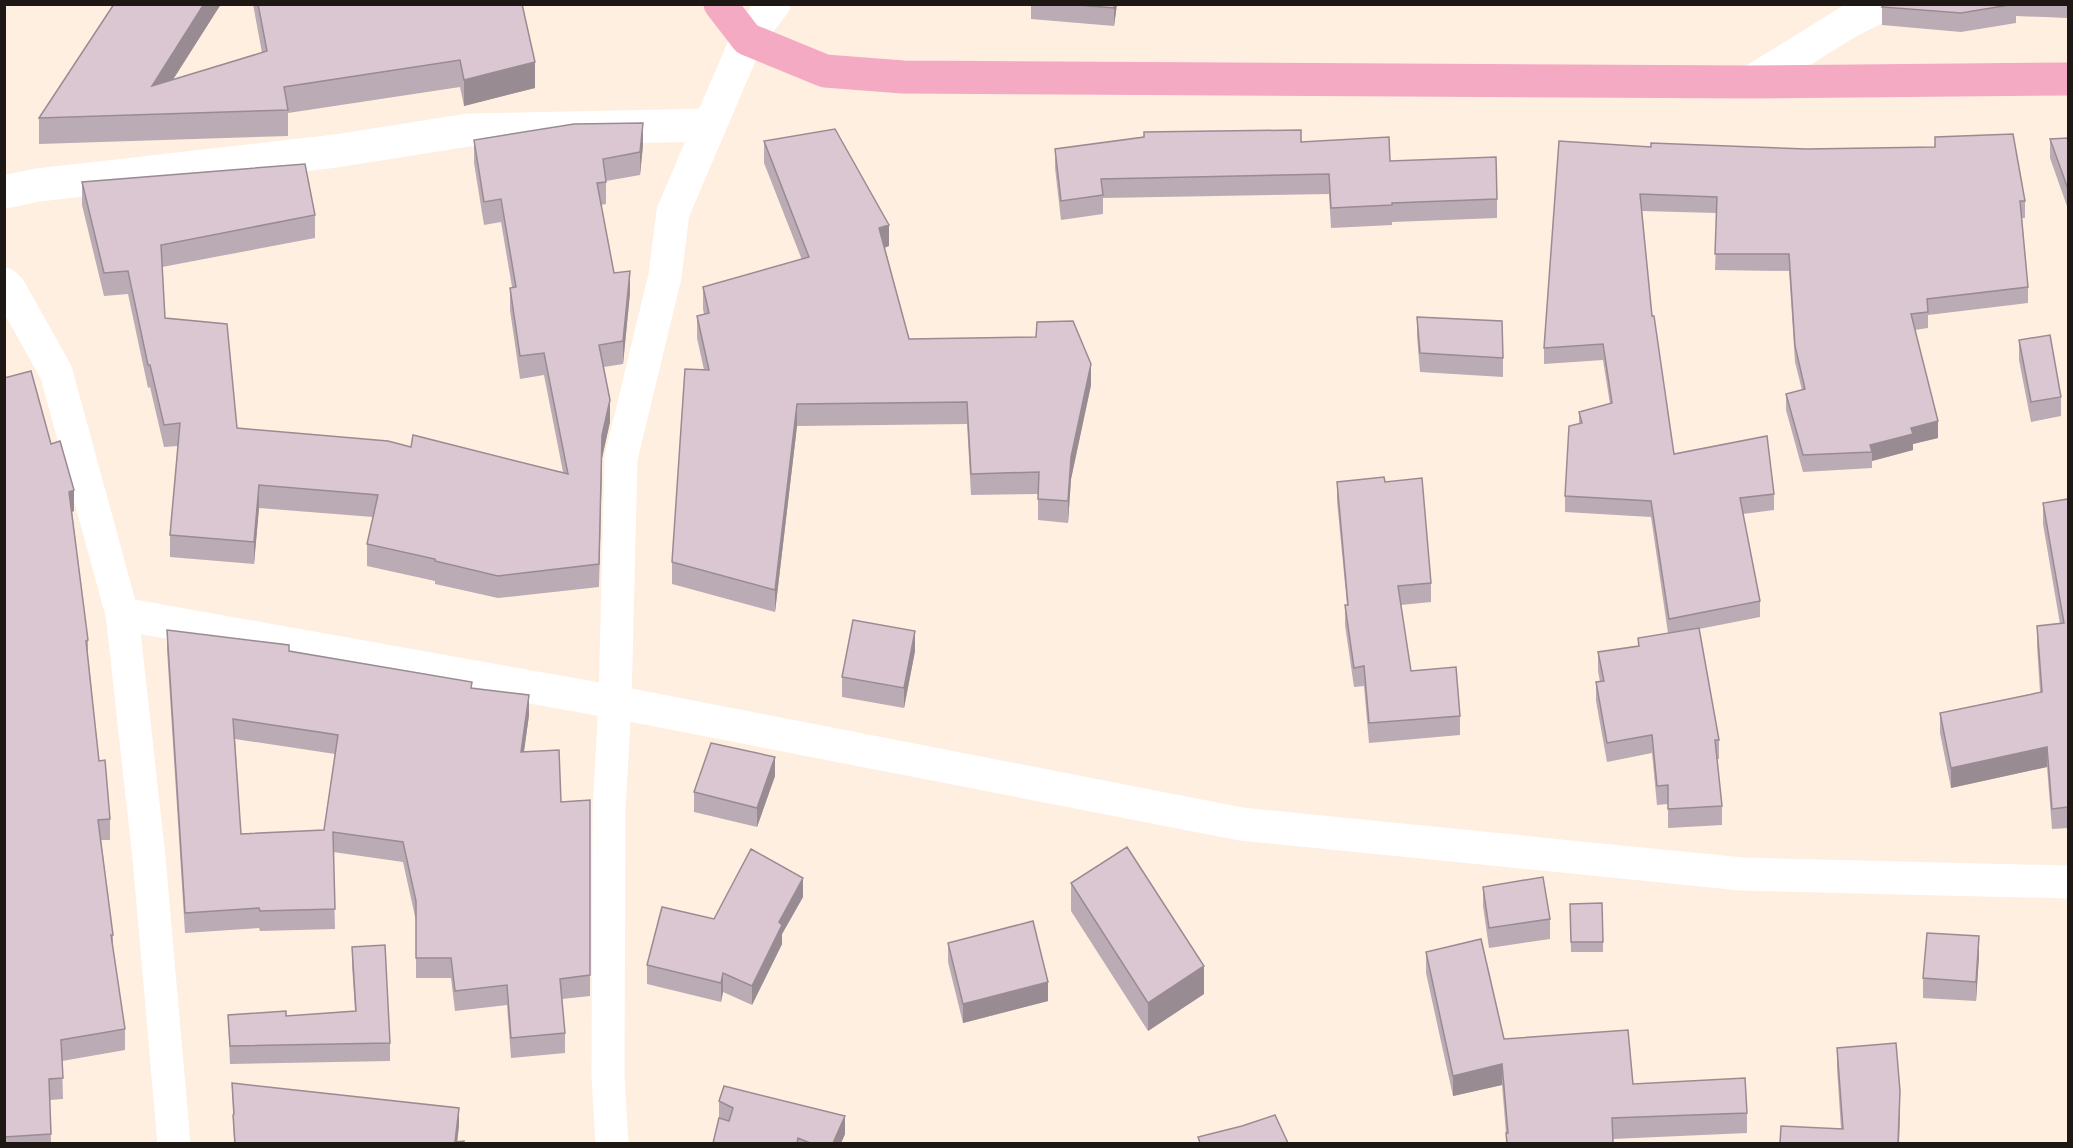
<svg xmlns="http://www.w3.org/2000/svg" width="2073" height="1148" font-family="'Noto Serif',serif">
<rect width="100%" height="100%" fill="#feefe1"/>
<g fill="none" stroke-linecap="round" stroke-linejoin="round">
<path stroke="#fff" stroke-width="33" d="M1751,82L1848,22L1883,4
M4,192L38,185L336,151L468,130L710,125
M4,284L10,290L56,372L122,614L149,858L174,1144
M122,614L615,702L1241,824L1742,874L2068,882
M612,1144L608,1076L609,810L615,702L621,458L665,276L673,212L747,39L774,4"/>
<path stroke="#f4aac2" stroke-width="33" d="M720,4L747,39L825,71L903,77L1751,82L2068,79"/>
</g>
<path fill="#bbabb4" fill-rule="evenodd" d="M114,4H221L173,80L262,53L253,4H522L535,88L464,106L460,87L288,113V136L39,144V118Z
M1031,4H1117L1114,26L1031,19Z
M1885,4H2068V18L2016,16V23L1961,32L1882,25V7Z
M2068,138V209L2050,158V139Z
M474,140L643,145L640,175L606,181V204L601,205L614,273L630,293L623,364L604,367L610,422L602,458L599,587L498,598L435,584V581L367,566V544L373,517L259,508L254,564L170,557V535L178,446L164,447L150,387L148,388L128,294L104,296L82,205V182L315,215V238L162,267L165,318L237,428L411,447L563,472L544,375L520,379L510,310V288L512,287L501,222L484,225L474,163Z
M764,141L889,246L885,248L909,339L1091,385L1071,479L1068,523L1038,520V494L971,495L967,424L797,426L775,612L672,584V562L704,370L697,338V316L704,314L703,309V287L802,260L764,163Z
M1559,141L2025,201V218H2022L2028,287V303L1928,315V328L1915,330L1938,438L1913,444V450L1872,461V468L1803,472L1786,410V394L1802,390L1795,362L1789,271L1715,270L1717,213L1642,211L1652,316L1674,454L1774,494V510L1743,514L1760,601V617L1699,629L1719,740V759H1717L1722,806V825L1668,828V804L1657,805L1652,753L1607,762L1596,701V682H1600L1598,671V652L1638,646V638L1668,633L1651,517L1565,512V496L1579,424V412L1610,404L1603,360L1544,364V348Z
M1301,142L1390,161L1497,199V218L1392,222V225L1331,228L1329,194L1103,198V214L1061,220L1055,168V149Z
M1417,317L1503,358V377L1420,372L1417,336Z
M2019,340L2061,397V416L2031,422L2019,360Z
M4,378L51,444L74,511L72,512L88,640V655L99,761L110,819V840H101L113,935V951L125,1029V1050L62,1061L63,1099L50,1100L51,1143H4Z
M1337,482H1385L1431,583V602L1401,605L1411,671L1460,716V735L1369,743L1364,686L1354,687L1345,625V605H1347L1337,501Z
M2068,499V828L2052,829L2047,767L1951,788L1940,733V713L2040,692L2037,646V626L2060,624L2043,524V503Z
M167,630L289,651L472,688L529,715L524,752L561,802L590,800V996L562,999L565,1033V1053L511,1058L507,1005L455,1011L451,978H416V921L403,862L333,852L335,929L260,931L259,928L185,933L167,650ZM235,739L335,754L324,830L241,834Z
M915,651L904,708L842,697V677Z
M775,776L757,827L694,812V792Z
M1071,883L1204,994L1148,1031L1071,911Z
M1483,887L1550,919V939L1489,948L1483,906Z
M803,897L782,934V944L752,1005L723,992L721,1002L647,984V965Z
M1570,904L1603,942V952H1571Z
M948,943L1048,1001L963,1023L948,962Z
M352,947L390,1043V1061L230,1064L228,1015L286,1016L355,1011L352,965Z
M1426,952L1504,1039L1633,1084L1747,1113V1133L1612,1139L1613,1143H1506V1133L1502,1085L1453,1096L1426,973Z
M1979,956L1976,1001L1923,998V978Z
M1837,1048L1900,1111L1899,1143H1780L1841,1129L1837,1068Z
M232,1083L459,1125L457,1142L464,1143H234Z
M719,1101L845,1134L841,1143H713L719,1120Z"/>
<path fill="#998b92" d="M204,4H221L152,112V86Z
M1114,4H1117L1114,26Z
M535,62V88L464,106V80Z
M643,123V145L640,175V152Z
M889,225V246L879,249V228Z
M630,271V293L623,364V341Z
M1091,364V385L1071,479L1068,523V501L1071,457Z
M610,400V422L602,458L599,587L602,435Z
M797,404V426L775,612V590Z
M1938,421V438L1913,444V450L1872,461V452L1870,445L1911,428Z
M259,485V508L254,564V542Z
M74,490V511L69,513V492Z
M915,631V651L904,708V688Z
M529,695V715L521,772V752Z
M2047,747V767L1951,788V768Z
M775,757V776L757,827V808Z
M803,878V897L782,934V944L752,1005V986L779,922Z
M1979,936V956L1976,1001V982Z
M1204,966V994L1148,1031V1003Z
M723,973V992L721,1002V983Z
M1048,982V1001L963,1023V1004Z
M1502,1064V1085L1453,1096V1076Z
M1900,1091L1899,1143H1898Z
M459,1108V1125L457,1143H455Z
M845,1116V1134L841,1143H833Z"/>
<path fill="#dac7d1" stroke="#998b92" stroke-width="1.5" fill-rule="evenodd" d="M114,4H204L152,86L267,51L258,4H522L535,62L464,80L460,60L284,87L288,110L39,118Z
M1067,4H1114V8Z
M1885,4H2015L1961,13L1882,7Z
M643,123L640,152L603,159L606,182L597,183L614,273L630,271L623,341L599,345L610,400L602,435L599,564L498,576L435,561V559L367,544L378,495L259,485L254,542L170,535L180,423L164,425L150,365H148L128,271L104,273L82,182L305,164L315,215L161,245L165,318L227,324L237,428L388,441L411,447L413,435L568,474L544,353L520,356L510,288L516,287L501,199L484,202L474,140L574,124Z
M835,129L889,225L879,228L909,339L1036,337L1037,322L1073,321L1091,364L1071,457L1068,501L1038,499L1039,472L971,474L967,402L797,404L775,590L672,562L685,369L709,370L697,316L709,313L703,287L809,257L764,141Z
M1301,130V142L1389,137L1390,161L1496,157L1497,199L1392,203V205L1331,208L1329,174L1101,179L1103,195L1061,201L1055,149L1144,137V132Z
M2013,134L2025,201H2020L2028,287L1927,299L1928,312L1911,314L1938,421L1911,428L1913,434L1870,445L1872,452L1803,455L1786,394L1805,389L1795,346L1789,254H1715L1717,197L1640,194L1652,316H1654L1674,454L1767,436L1774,494L1740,498L1760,601L1669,619L1651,501L1565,496L1569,426L1582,423L1579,412L1612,403L1603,344L1544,348L1559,141L1651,147V143L1807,149L1935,147V137Z
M2068,138V189L2050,139Z
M1417,317L1502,321L1503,358L1420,353Z
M2050,335L2061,397L2031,402L2019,340Z
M31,371L51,444L60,441L74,490L69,492L88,640L86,641L99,761L105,760L110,819L98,820L113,935H111L125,1029L61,1040L63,1078L49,1079L51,1134L4,1137V378Z
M1384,477L1385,482L1422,478L1431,583L1398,586L1411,671L1456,667L1460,716L1369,723L1364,666L1354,668L1345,605H1348L1337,482Z
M2068,499V807L2052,809L2047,747L1951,768L1940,713L2042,692L2037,626L2064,623L2043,503Z
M853,620L915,631L904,688L842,677Z
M1699,628L1719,740H1715L1722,806L1668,809V785L1657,786L1652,735L1607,743L1596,682L1604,681L1598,652L1639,646L1638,638Z
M167,630L289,645V651L472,682L471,688L529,695L521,752L559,750L561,802L590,800V975L560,979L565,1033L511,1038L507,985L455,991L451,958H416V901L403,842L333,832L335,909L260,911L259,908L185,913ZM233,719L338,735L324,830L241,834Z
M711,743L775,757L757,808L694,792Z
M1127,847L1204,966L1148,1003L1071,883Z
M751,849L803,878L779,922L782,925L752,986L723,973L721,983L647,965L662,907L714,919Z
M1543,877L1550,919L1489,928L1483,887Z
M1602,903L1603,942H1571L1570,904Z
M1033,921L1048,982L963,1004L948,943Z
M1927,933L1979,936L1976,982L1923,978Z
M1481,939L1504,1039L1628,1030L1633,1084L1745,1078L1747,1113L1612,1118L1613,1143H1507L1506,1133H1508L1502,1064L1453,1076L1426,952Z
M385,945L390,1043L230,1046L228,1015L286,1011V1016L356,1011L352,947Z
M1896,1043L1900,1091L1898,1143H1780L1781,1126L1843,1129L1837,1048Z
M232,1083L459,1108L455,1142L464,1141V1143H235L233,1115L234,1114Z
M724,1086L845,1116L833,1143H810L798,1138L797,1143H713L719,1118L729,1121L733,1108L719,1101Z
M1275,1115L1288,1143H1200L1198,1137L1242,1126Z"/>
<rect width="2073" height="1148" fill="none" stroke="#1d1813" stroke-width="12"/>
</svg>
